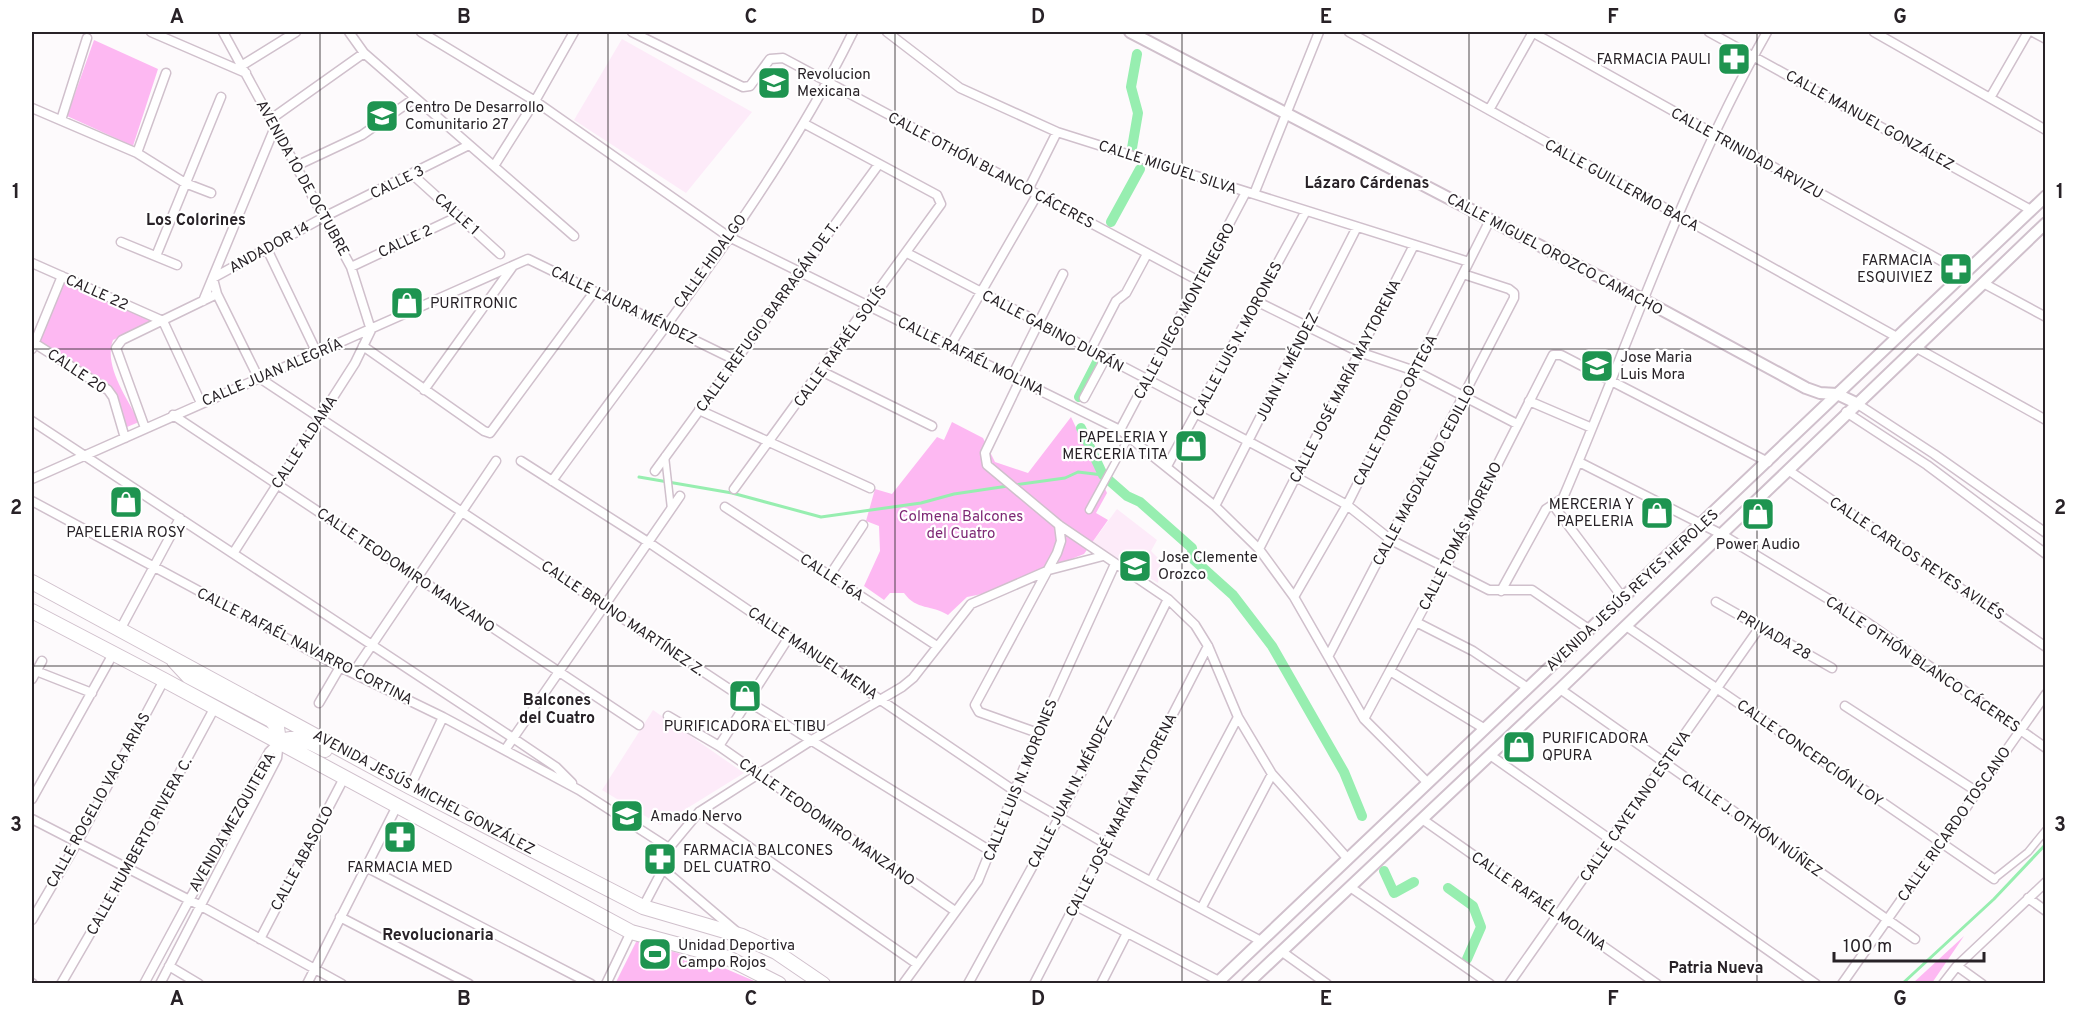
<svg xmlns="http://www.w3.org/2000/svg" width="2077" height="1015" font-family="Overpass,sans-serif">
<rect width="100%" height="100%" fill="#fdfafc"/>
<path fill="#fdebf9" d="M622,39L752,112L686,193L574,120Z
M1117,509L1157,540L1151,551L1161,561L1158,583L1092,543Z
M653,710L744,773L660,825L602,790Z"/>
<path fill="#fdb8f2" d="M94,40L158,69L133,146L67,116Z
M63,281L154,321L113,340C103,366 128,399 139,422L127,427L112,388L38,340Z
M1071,417L1107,493L1096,513L1108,520L1084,554L982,594L967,597L948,615C931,604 917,611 904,593H890L884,600L864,586L880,551L879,526L866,521L875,489L892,494L937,437L944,440L952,422L983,438L995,462L1028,473Z
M1964,936L1932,983H1913Z
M637,940L724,968L759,983L615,984Z"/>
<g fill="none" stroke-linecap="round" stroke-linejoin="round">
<path stroke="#97eeb0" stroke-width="3" d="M639,477L732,493L821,517L921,503L954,494L1008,486
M1015,485L1065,478L1078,472L1103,475
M1902,984L1994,899L2046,844"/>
<path stroke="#97eeb0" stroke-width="10" d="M1132,148L1138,113L1131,87L1137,54
M1111,222L1140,169
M1079,397L1097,362
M1081,428L1103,475L1127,496L1140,502L1192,548L1193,559L1233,595L1272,646L1344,772L1362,816
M1384,871L1394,893L1414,882
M1448,888L1473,906L1481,927L1467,959"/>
<g stroke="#d0c0cc" stroke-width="9">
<path id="pedestrian" d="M665,456L671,509
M1089,510L1129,437
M1994,879L2028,852L2046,830"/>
</g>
<g stroke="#d0c0cc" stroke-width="11">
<path id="minor" d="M151,32L246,73
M223,32L351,267L371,330L355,363L234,552
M349,32L364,53L574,236
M421,32L535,101L729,237L1120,430L1215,506L1259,549L1294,597L1364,719L1428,783
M632,32L743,87L750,86L770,59L783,58L1199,281
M887,32L960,88L1057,132L1469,262
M1349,32L1895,336
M1532,32L1963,273
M1709,32L2031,210
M1874,32L2046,130
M2033,32L2046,39
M241,66L296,32
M1990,98L2028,32
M32,108L137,153L185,183L211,193
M1489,110L1533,32
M271,119L364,53
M61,120L87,38
M137,153L166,73
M296,166L362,135L415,98
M494,166L535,101L574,32
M413,175L500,254
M1028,190L1057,132
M1254,194L1319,32
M121,242L177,265
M267,249L316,351
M907,253L1200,407
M156,256L221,97
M32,263L163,321L201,403
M351,267L459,216
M213,278L324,217L469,145
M213,279L217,294L258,377L749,702L992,852
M1983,283L2046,317
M203,301L275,127
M1256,301L1359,352L1415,371L1517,424
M34,343L108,390L113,397L125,438
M363,346L484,431L490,433L594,292
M950,346L1037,195
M1915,347L2046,420
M32,349L62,276
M1090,351L1116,301L1126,293L1147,254
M821,371L932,426
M1012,376L1063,274
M1020,380L985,453L987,465L1059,525L1168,599L1195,625L1208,646L1238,717L1272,774L1348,859
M424,390L513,266
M1084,398L1105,359
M1529,401L1592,428
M1856,403L1934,454L2046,533
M699,410L870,488
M1846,412L1927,465L2046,554
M1197,414L1300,469
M173,415L639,725
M32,421L513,738L556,767L572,783
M145,428L116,348L122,340L217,294
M1120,430L1246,192
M521,461L648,542L1016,792L1106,844
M1579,462L1721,534L1868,623L2046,748
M1167,466L1306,211
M1788,470L2046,647
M655,471L879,164
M1296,477L1347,505L1391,540L1489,590H1532L1590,630
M32,479L528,259L735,360
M552,481C657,335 774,193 853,32
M734,489L941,204L937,195L805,124
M32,501L340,667L443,717L579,790L669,848
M1553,505L1623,598
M1215,506L1357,227
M725,507L937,646
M1259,549L1414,245
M830,575L863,525
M1501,591L1546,509L1563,498C1630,342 1683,180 1767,32
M1294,597L1347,505L1490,220
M1716,602L1832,668
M1416,622L1473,651L1528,688
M1626,626L1994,879
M121,628L180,518
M1329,655L1514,298V293L1509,289L1463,274
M36,671L92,693
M1390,671L1485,729
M353,673L496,461
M32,679L42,661
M1560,689L1915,939
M319,703L340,667
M1845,706L1976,791
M668,716L719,746L955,911
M1364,719L1445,568L1553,355H1561L1768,462
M1038,733L979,712L975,705L1057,553L1061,541L1059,525
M719,746L789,637
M505,750L680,496
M1490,755L1816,984
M410,787L443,717
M32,799L113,654
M699,812L917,964
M32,819L201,906L342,984
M1422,819L1657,984
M1100,854L1261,941
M366,867L591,984
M663,869L737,932
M1151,881L1238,717
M1350,887L1490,984
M2028,898L2046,911
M1074,905L1219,981
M643,907L663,869L669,848L699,812L812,740L902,687L913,678L971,604L1049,570L1103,556
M1202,907L1272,774
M340,917L469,984
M32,920L77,843L164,680
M260,939L344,778
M1281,951L1327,984
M169,966L199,984
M1957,966L1982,984
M32,983L33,984
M61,984L127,870L215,707
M144,984L269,752L279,742
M160,984L277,758L279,742
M307,984L397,806
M606,984L631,932
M903,984L978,881L1038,733L1115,564
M968,984L1059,818L1168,599
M1034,984L1208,646
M1101,984L1127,933
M1509,984L1760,627
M1842,984L2046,694
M1943,984L1957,966L2046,882"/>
</g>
<g stroke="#d0c0cc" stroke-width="14">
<path id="tertiary" d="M1130,32L1642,299L1806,388L1820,393L1837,394L1856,403
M1216,984L2046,196
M1247,984L1560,689L2046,223"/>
</g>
<g stroke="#d0c0cc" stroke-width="16">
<path id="primary" d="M32,582L410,787L643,907L742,936L776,952L823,984
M32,611L164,680L631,932L728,958L779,984
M174,661L188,676L271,720L277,727L279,742C298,734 309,742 325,750"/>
</g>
<use href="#pedestrian" stroke="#fff" stroke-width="6"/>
<use href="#minor" stroke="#fff" stroke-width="8"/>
<use href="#tertiary" stroke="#fff" stroke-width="10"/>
<use href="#primary" stroke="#fff" stroke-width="14"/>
</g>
<path fill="none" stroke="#282227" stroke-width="1.5" stroke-opacity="0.55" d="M320,32V984M608,32V984M895,32V984M1182,32V984M1469,32V984M1757,32V984M32,349H2046M32,666H2046"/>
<defs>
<g id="pharmacy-square" transform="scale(1.725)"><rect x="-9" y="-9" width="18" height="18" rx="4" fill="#1e9450" stroke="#fff"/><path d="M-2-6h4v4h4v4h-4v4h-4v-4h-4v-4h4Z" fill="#fff"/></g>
<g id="school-square" transform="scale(1.725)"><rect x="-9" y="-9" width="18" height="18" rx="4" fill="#1e9450" stroke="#fff"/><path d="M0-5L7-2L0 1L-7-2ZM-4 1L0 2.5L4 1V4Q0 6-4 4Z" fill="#fff"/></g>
<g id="shop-square" transform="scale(1.725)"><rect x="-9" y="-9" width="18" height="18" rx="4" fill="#1e9450" stroke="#fff"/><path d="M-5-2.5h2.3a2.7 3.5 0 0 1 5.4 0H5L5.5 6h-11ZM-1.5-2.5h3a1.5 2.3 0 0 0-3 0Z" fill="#fff"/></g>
<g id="stadium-square" transform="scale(1.725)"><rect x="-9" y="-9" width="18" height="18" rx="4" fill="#1e9450" stroke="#fff"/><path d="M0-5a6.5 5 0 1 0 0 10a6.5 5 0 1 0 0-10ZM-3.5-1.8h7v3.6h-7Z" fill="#fff"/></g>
</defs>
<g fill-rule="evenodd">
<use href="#pharmacy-square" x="1734" y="59"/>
<use href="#school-square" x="774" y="83"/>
<use href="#school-square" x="382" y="116"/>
<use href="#pharmacy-square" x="1956" y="269"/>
<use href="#shop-square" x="407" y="303"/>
<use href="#school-square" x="1597" y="366"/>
<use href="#shop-square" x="1191" y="446"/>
<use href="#shop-square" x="126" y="502"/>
<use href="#shop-square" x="1657" y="513"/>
<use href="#shop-square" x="1758" y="514"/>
<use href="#school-square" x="1135" y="566"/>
<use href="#shop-square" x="745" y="696"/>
<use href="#shop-square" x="1519" y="747"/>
<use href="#school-square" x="627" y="816"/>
<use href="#pharmacy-square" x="400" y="837"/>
<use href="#pharmacy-square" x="660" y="859"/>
<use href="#stadium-square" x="655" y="954"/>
</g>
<g text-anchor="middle" stroke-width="4.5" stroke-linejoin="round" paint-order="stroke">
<g font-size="15" fill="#282227" stroke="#fff" text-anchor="start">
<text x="1711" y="64" text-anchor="end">FARMACIA PAULI</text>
<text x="797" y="79">Revolucion<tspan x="797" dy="17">Mexicana</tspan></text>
<text x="405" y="112">Centro De Desarrollo<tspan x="405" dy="17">Comunitario 27</tspan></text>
<text x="1933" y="265" text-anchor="end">FARMACIA<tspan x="1933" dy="17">ESQUIVIEZ</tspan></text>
<text x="430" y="308">PURITRONIC</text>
<text x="1620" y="362">Jose Maria<tspan x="1620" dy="17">Luis Mora</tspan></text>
<text x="1168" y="442" text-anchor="end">PAPELERIA Y<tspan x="1168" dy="17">MERCERIA TITA</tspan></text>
<text x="1634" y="509" text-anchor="end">MERCERIA Y<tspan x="1634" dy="17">PAPELERIA</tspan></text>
<text x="126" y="537" text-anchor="middle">PAPELERIA ROSY</text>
<text x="1758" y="549" text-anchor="middle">Power Audio</text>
<text x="1158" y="562">Jose Clemente<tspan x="1158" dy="17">Orozco</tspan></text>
<text x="745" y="731" text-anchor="middle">PURIFICADORA EL TIBU</text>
<text x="1542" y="743">PURIFICADORA<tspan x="1542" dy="17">QPURA</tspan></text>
<text x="650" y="821">Amado Nervo</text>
<text x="683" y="855">FARMACIA BALCONES<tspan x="683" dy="17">DEL CUATRO</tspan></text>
<text x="400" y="872" text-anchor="middle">FARMACIA MED</text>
<text x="678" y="950">Unidad Deportiva<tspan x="678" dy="17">Campo Rojos</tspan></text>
</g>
<g font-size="15" fill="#282227" stroke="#fff">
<text transform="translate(1870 120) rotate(29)" y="5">CALLE MANUEL GONZÁLEZ</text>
<text transform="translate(1747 153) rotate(29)" y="5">CALLE TRINIDAD ARVIZU</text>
<text transform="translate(1168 167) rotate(18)" y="5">CALLE MIGUEL SILVA</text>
<text transform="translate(991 170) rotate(28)" y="5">CALLE OTHÓN BLANCO CÁCERES</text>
<text transform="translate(303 178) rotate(61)" y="5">AVENIDA 1O DE OCTUBRE</text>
<text transform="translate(397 182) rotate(-26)" y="5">CALLE 3</text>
<text transform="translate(1622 185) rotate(29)" y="5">CALLE GUILLERMO BACA</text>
<text transform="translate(457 214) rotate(42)" y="5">CALLE 1</text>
<text transform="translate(405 241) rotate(-25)" y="5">CALLE 2</text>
<text transform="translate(269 247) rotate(-29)" y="5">ANDADOR 14</text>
<text transform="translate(1555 254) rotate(28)" y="5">CALLE MIGUEL OROZCO CAMACHO</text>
<text transform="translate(710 261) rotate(-54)" y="5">CALLE HIDALGO</text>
<text transform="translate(97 292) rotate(24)" y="5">CALLE 22</text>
<text transform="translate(624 305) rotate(26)" y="5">CALLE LAURA MÉNDEZ</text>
<text transform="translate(1184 311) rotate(-62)" y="5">CALLE DIEGO MONTENEGRO</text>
<text transform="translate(767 317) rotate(-54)" y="5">CALLE REFUGIO BARRAGÁN DE T.</text>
<text transform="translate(1053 331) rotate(28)" y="5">CALLE GABINO DURÁN</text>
<text transform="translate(1237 339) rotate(-62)" y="5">CALLE LUIS N. MORONES</text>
<text transform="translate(840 346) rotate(-54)" y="5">CALLE RAFAÉL SOLÍS</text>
<text transform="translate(971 356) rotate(26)" y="5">CALLE RAFAÉL MOLINA</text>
<text transform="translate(1287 367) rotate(-63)" y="5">JUAN N. MÉNDEZ</text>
<text transform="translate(77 371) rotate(34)" y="5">CALLE 20</text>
<text transform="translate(272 372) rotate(-23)" y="5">CALLE JUAN ALEGRÍA</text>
<text transform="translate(1345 381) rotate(-63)" y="5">CALLE JOSÉ MARÍA MAYTORENA</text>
<text transform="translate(1395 410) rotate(-63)" y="5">CALLE TORIBIO ORTEGA</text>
<text transform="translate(304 442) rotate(-57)" y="5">CALLE ALDAMA</text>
<text transform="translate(1424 475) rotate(-62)" y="5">CALLE MAGDALENO CEDILLO</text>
<text transform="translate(1460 536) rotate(-63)" y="5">CALLE TOMÁS MORENO</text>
<text transform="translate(1917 558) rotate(34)" y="5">CALLE CARLOS REYES AVILÉS</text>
<text transform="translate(406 570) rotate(34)" y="5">CALLE TEODOMIRO MANZANO</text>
<text transform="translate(832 577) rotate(33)" y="5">CALLE 16A</text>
<text transform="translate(1632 590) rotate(-43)" y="5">AVENIDA JESÚS REYES HEROLES</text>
<text transform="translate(623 618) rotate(34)" y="5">CALLE BRUNO MARTÍNEZ Z.</text>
<text transform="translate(1774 635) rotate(30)" y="5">PRIVADA 28</text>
<text transform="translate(305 646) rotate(27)" y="5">CALLE RAFAÉL NAVARRO CORTINA</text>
<text transform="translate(813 653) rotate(34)" y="5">CALLE MANUEL MENA</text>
<text transform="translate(1923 664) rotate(34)" y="5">CALLE OTHÓN BLANCO CÁCERES</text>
<text transform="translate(1810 753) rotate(35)" y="5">CALLE CONCEPCIÓN LOY</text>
<text transform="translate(1020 780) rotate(-68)" y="5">CALLE LUIS N. MORONES</text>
<text transform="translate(424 792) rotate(28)" y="5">AVENIDA JESÚS MICHEL GONZÁLEZ</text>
<text transform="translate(1070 792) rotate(-63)" y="5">CALLE JUAN N. MÉNDEZ</text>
<text transform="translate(98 800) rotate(-61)" y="5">CALLE ROGELIO VACA ARIAS</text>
<text transform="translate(1635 806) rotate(-55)" y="5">CALLE CAYETANO ESTEVA</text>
<text transform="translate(1121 815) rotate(-63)" y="5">CALLE JOSÉ MARÍA MAYTORENA</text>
<text transform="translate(232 822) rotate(-60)" y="5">AVENIDA MEZQUITERA</text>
<text transform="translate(827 822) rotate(35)" y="5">CALLE TEODOMIRO MANZANO</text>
<text transform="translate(1954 824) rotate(-55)" y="5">CALLE RICARDO TOSCANO</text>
<text transform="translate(1752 825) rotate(35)" y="5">CALLE J. OTHÓN NÚÑEZ</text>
<text transform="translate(139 846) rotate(-61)" y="5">CALLE HUMBERTO RIVERA C.</text>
<text transform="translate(302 858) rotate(-62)" y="5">CALLE ABASOLO</text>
<text transform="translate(1539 901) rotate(35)" y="5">CALLE RAFAÉL MOLINA</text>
</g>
<g font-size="15" fill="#7e2875" stroke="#fff">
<text x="961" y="521">Colmena Balcones<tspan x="961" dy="17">del Cuatro</tspan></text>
</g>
<g font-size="16" font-weight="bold" fill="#282227" stroke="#fff">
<text x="1367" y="188">Lázaro Cárdenas</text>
<text x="196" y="225">Los Colorines</text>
<text x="557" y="705">Balcones<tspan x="557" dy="18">del Cuatro</tspan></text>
<text x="438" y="940">Revolucionaria</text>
<text x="1716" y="973">Patria Nueva</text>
</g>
</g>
<rect width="2077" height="1015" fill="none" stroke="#ffffff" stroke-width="66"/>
<path d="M1834 952v9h150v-9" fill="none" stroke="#282227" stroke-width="3"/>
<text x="1843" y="952" font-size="18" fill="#282227" stroke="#ffffff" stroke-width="4.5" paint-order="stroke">100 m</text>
<rect x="33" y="33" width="2011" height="949" fill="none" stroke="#282227" stroke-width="2"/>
<g font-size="20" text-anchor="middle" font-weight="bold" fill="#282227">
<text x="177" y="23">A</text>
<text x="464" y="23">B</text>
<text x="751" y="23">C</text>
<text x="1038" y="23">D</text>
<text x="1326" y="23">E</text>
<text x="1613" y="23">F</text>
<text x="1900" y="23">G</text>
<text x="16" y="198">1</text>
<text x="2060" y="198">1</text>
<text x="16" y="514">2</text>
<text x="2060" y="514">2</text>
<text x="16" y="831">3</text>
<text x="2060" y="831">3</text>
<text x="177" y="1005">A</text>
<text x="464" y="1005">B</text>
<text x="751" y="1005">C</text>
<text x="1038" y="1005">D</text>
<text x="1326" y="1005">E</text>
<text x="1613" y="1005">F</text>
<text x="1900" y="1005">G</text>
</g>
</svg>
